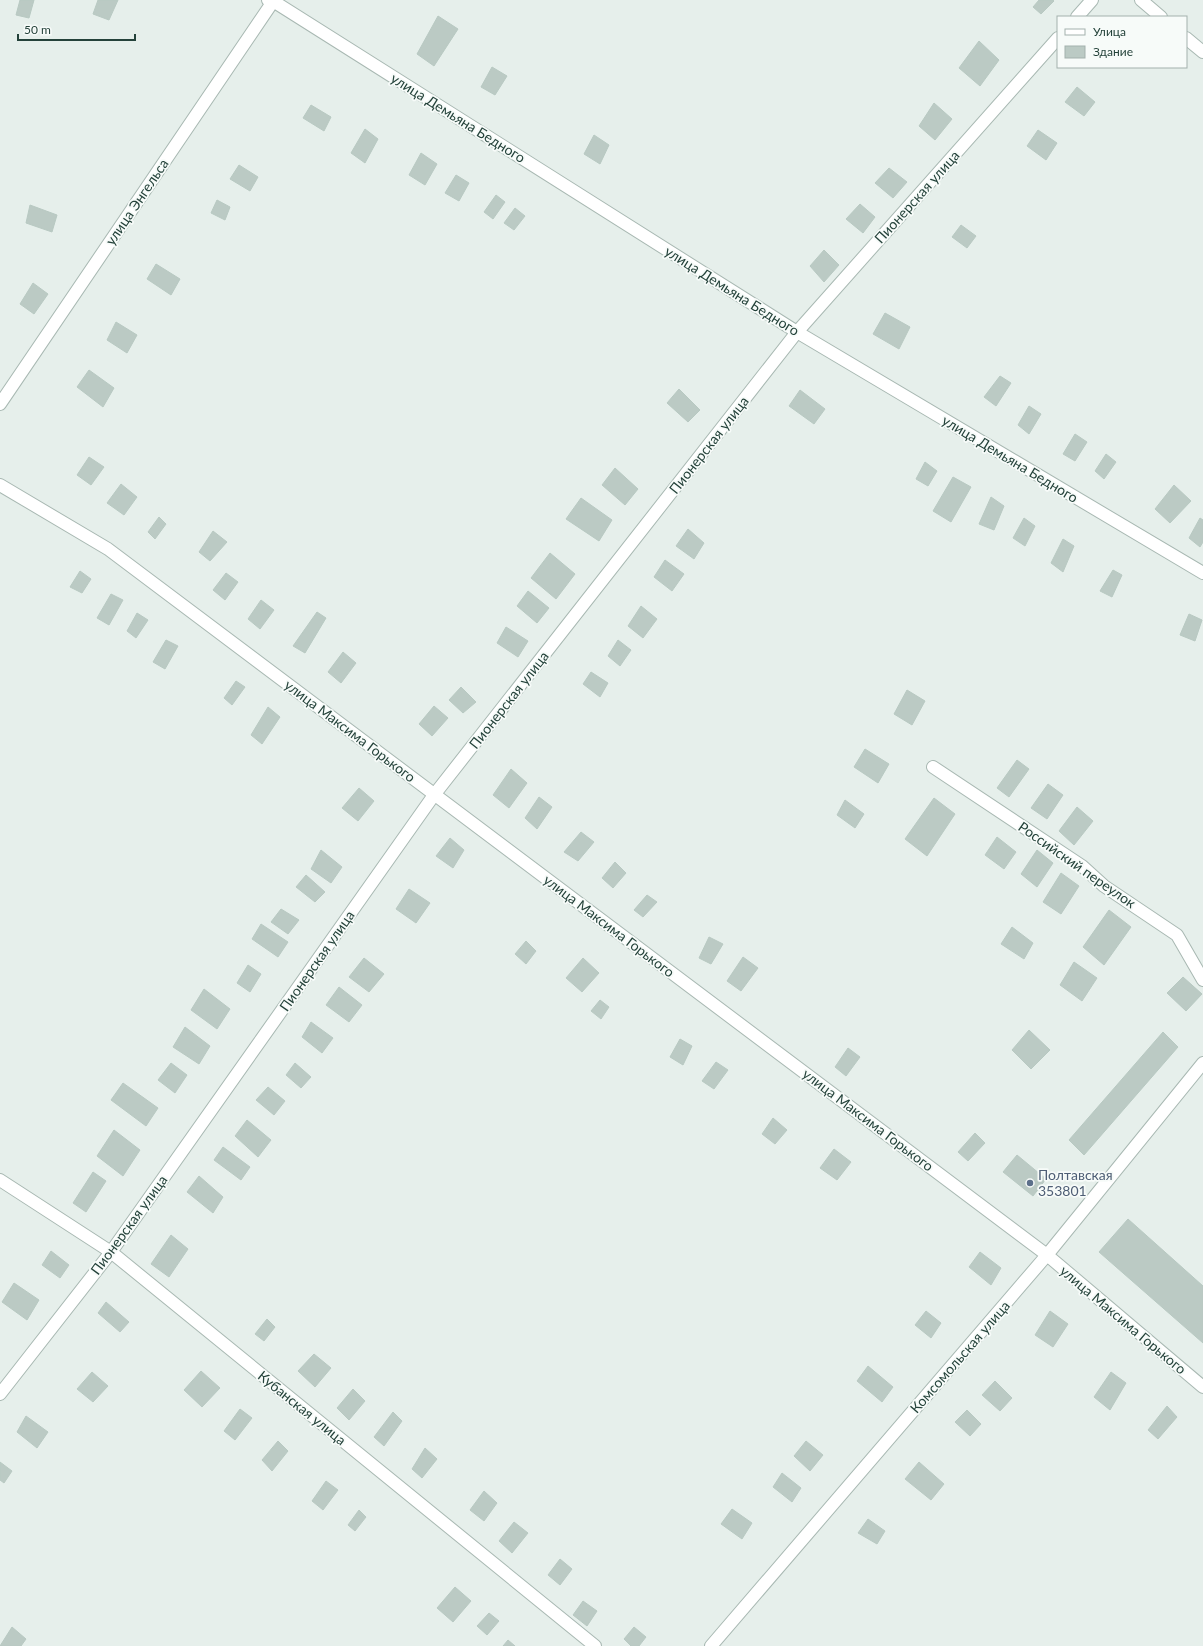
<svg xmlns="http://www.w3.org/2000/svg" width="1203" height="1646" font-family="Lato,sans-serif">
<rect width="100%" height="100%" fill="#e6efeb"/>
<path fill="#bbcac4" stroke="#b8c9c2" d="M20,0H34L29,18L16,15Z
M98,0H118L109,20L93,14Z
M1039,0H1053L1054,1L1041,14L1033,7Z
M438,16L458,29L434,66L417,54Z
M979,41L999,60L980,86L959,68Z
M492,67L507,76L495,95L481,87Z
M1077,87L1095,102L1084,116L1065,102Z
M934,103L952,119L935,140L919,126Z
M311,105L331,117L324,131L303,118Z
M365,129L378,139L365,163L351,153Z
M1038,130L1057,143L1046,160L1027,146Z
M594,135L609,145L600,164L584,154Z
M421,153L437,164L425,185L409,175Z
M239,165L258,177L250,191L230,179Z
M889,168L907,182L893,198L875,183Z
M456,175L469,183L459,201L445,193Z
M496,195L505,202L493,219L484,212Z
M217,200L230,207L225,220L211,213Z
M860,204L875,217L863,233L846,219Z
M30,205L57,215L52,232L26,223Z
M515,208L525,216L514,230L504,223Z
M961,225L976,236L967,248L952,237Z
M824,250L839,265L824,282L810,266Z
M156,264L180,279L171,295L147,279Z
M33,283L48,294L34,314L20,304Z
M885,313L910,327L899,349L873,334Z
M116,322L137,335L127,353L107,340Z
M89,370L114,388L103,407L77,387Z
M1000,376L1011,383L996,406L984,397Z
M679,389L700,410L688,422L667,403Z
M800,390L825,409L814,424L789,406Z
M1029,406L1041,414L1029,434L1018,425Z
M1075,434L1087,442L1075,461L1063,454Z
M1106,454L1116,462L1104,479L1095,471Z
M89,457L104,467L91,485L77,475Z
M925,462L937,471L928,486L916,479Z
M615,468L638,489L625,505L602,485Z
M953,477L971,487L951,522L933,511Z
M121,484L137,497L124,515L107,503Z
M1174,485L1191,501L1170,523L1155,509Z
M991,497L1004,506L994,530L979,524Z
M581,498L612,520L599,541L566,519Z
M159,517L166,524L155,539L148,532Z
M1024,518L1035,526L1025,546L1013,538Z
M1200,518L1203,520V542L1200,547L1189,538Z
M688,529L704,543L694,559L676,546Z
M213,531L227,542L210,561L199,552Z
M1063,539L1074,546L1063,572L1051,563Z
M550,553L575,574L556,599L531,578Z
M665,560L684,574L672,591L654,577Z
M1113,570L1122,575L1112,597L1100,591Z
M80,571L91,579L82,593L70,587Z
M226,573L238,582L225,600L213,590Z
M528,591L549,608L537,623L517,606Z
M111,594L123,600L109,625L97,618Z
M261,600L274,610L260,629L248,619Z
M641,606L657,619L643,638L628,626Z
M317,612L326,618L305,653L293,646Z
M137,613L148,620L136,638L127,631Z
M1189,614L1202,620L1195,641L1180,635Z
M506,627L528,641L518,657L497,643Z
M166,640L178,646L165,669L153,662Z
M618,640L631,650L620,666L608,656Z
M343,652L356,663L341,683L328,672Z
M591,672L608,683L600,697L583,684Z
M236,681L245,687L232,705L224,698Z
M461,687L476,702L463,713L449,700Z
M907,690L925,701L912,725L894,714Z
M434,706L448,718L432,736L419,724Z
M268,707L280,717L262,744L251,735Z
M865,749L889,764L878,783L854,767Z
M1017,760L1029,769L1009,797L997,788Z
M511,769L527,783L509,808L493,795Z
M1048,784L1063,795L1047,819L1031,808Z
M359,788L374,801L358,821L342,808Z
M539,797L552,807L537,829L525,818Z
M934,798L955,814L927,856L905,839Z
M845,800L864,814L855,828L837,815Z
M1077,807L1093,821L1074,845L1059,831Z
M581,832L594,842L578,861L564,852Z
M997,837L1016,852L1004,869L985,855Z
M450,838L464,850L453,868L436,856Z
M321,850L342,867L331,883L311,869Z
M1037,850L1053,863L1037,887L1021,874Z
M615,862L626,873L613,888L602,878Z
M1061,873L1079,886L1061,914L1043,902Z
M306,875L325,892L315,902L296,887Z
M409,889L430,903L416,923L396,909Z
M647,895L657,902L643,917L634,910Z
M281,909L299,920L288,934L271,922Z
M1109,910L1131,927L1104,965L1083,947Z
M261,924L288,942L278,957L252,939Z
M1012,927L1033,943L1024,959L1001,944Z
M709,937L723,944L711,964L699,958Z
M526,941L536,951L526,964L515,954Z
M743,957L758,968L741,991L727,981Z
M364,958L384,974L369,992L349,977Z
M583,958L599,973L582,992L566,978Z
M1074,962L1097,978L1082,1001L1060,985Z
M248,965L261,974L250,992L237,983Z
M1183,977L1202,994L1186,1011L1167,993Z
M339,987L362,1005L349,1022L326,1005Z
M204,989L230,1009L217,1029L191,1010Z
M600,1000L609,1007L601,1019L591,1011Z
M311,1022L333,1038L322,1053L302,1037Z
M185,1027L210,1046L199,1064L173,1047Z
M1029,1030L1050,1050L1031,1069L1012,1050Z
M1163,1032L1178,1047L1084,1155L1069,1140Z
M680,1039L692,1046L683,1065L670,1057Z
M848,1048L860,1057L846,1076L835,1067Z
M716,1062L728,1070L714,1089L702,1081Z
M171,1063L187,1075L175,1093L158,1080Z
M295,1063L311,1077L301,1088L286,1075Z
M123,1083L158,1108L146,1126L111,1100Z
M268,1087L285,1101L274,1115L256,1100Z
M773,1118L787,1130L775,1144L762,1134Z
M247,1120L271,1140L258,1157L235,1136Z
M114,1130L140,1150L123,1176L97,1156Z
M975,1133L985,1143L968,1161L958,1152Z
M223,1147L250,1167L241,1180L214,1160Z
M834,1149L851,1162L837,1180L820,1168Z
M1017,1155L1046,1179L1033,1196L1003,1172Z
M93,1172L106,1181L86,1212L73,1203Z
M199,1176L223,1197L213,1213L187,1192Z
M1128,1219L1203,1286V1343L1099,1252Z
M171,1235L188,1249L169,1277L151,1264Z
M51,1251L69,1265L60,1278L42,1265Z
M980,1252L1001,1268L991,1285L969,1267Z
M14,1283L39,1300L27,1320L2,1302Z
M106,1302L129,1322L120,1332L98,1313Z
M926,1311L941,1323L931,1338L915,1325Z
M1050,1311L1068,1324L1053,1347L1035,1335Z
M267,1319L275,1327L264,1341L255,1334Z
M314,1354L331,1368L315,1387L298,1371Z
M868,1366L893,1387L882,1402L857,1381Z
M201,1371L220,1388L202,1407L184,1390Z
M92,1372L108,1386L93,1402L77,1389Z
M1111,1372L1126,1383L1110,1410L1094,1397Z
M995,1381L1012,1398L1000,1411L982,1395Z
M353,1389L365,1401L349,1420L337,1408Z
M1167,1406L1177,1417L1158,1439L1148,1430Z
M240,1409L252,1418L235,1440L224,1431Z
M967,1410L981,1424L970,1436L955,1422Z
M393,1412L402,1421L384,1446L374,1437Z
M26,1416L48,1432L37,1448L17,1432Z
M278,1441L288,1451L272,1471L262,1460Z
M806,1441L823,1455L810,1471L794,1456Z
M425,1448L437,1459L422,1478L412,1469Z
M0,1462L12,1471L4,1483L0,1480Z
M919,1462L944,1484L931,1500L905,1479Z
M782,1473L801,1488L792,1502L773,1487Z
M326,1481L338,1490L323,1510L312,1501Z
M484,1491L497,1503L484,1521L470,1510Z
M732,1509L752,1523L742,1539L721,1524Z
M359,1510L366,1517L355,1531L348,1525Z
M868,1519L885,1531L877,1544L858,1533Z
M514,1522L528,1533L512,1553L499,1541Z
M560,1559L572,1569L560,1585L548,1575Z
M455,1587L471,1601L453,1622L437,1608Z
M583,1601L597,1611L587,1626L573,1615Z
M489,1613L499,1621L487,1635L477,1626Z
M12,1627L26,1639L21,1646H0Z
M634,1627L646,1637L639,1646H631L624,1639Z
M508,1640L515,1646H503Z"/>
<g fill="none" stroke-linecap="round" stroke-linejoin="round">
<g stroke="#a8b8b2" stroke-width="14">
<path id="minor" d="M268,0L273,1L797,332L1203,573
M1141,0L1161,17
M1077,17L1092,0
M1186,38L1203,52
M0,404L274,0
M0,485L108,549L1047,1255L1203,1387
M933,767L1082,866L1104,886L1177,935L1203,980
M0,1180L111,1252L595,1646
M0,1394L111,1252L434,795L797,332L1058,38
M711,1646L1047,1255L1203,1063"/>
</g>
<use href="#minor" stroke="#fff" stroke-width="12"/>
</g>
<circle fill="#5c6f8a" stroke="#f7fbf9" stroke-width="1.5" cx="1030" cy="1183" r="4"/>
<g text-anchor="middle" stroke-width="3.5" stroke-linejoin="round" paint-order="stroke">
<g font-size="14" fill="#24423a" stroke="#f7fbf9">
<text transform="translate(458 118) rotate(32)" y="5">улица Демьяна Бедного</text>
<text transform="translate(917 197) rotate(-48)" y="5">Пионерская улица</text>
<text transform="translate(137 202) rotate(-56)" y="5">улица Энгельса</text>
<text transform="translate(732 291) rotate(32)" y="5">улица Демьяна Бедного</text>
<text transform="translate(709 445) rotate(-52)" y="5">Пионерская улица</text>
<text transform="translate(1010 459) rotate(31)" y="5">улица Демьяна Бедного</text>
<text transform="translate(509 700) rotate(-52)" y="5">Пионерская улица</text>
<text transform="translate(350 731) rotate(37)" y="5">улица Максима Горького</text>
<text transform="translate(1077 865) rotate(35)" y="5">Российский переулок</text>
<text transform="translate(609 926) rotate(37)" y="5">улица Максима Горького</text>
<text transform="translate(317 961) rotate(-55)" y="5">Пионерская улица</text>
<text transform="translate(868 1120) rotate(37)" y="5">улица Максима Горького</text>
<text transform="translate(129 1225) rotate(-54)" y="5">Пионерская улица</text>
<text transform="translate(1123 1320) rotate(40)" y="5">улица Максима Горького</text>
<text transform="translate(960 1357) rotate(-49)" y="5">Комсомольская улица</text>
<text transform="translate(302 1408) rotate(39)" y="5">Кубанская улица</text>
</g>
<g font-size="14" fill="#4e5e75" stroke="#f7fbf9" text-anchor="start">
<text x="1038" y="1180">Полтавская<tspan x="1038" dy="16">353801</tspan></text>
</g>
</g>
<rect x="1057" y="16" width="130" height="52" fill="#f7fbf9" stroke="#a3b1ad"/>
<rect x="1065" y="29" width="20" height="6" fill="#ffffff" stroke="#a3b1ad"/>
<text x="1093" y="36" font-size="12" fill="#24423a">Улица</text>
<rect x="1065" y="46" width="20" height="12" fill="#bbcac4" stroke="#a3b1ad"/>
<text x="1093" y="56" font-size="12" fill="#24423a">Здание</text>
<path d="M18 34v6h117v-6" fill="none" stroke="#24423a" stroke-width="2"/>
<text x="24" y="34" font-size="12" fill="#24423a" stroke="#f7fbf9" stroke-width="3" paint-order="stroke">50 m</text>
</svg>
